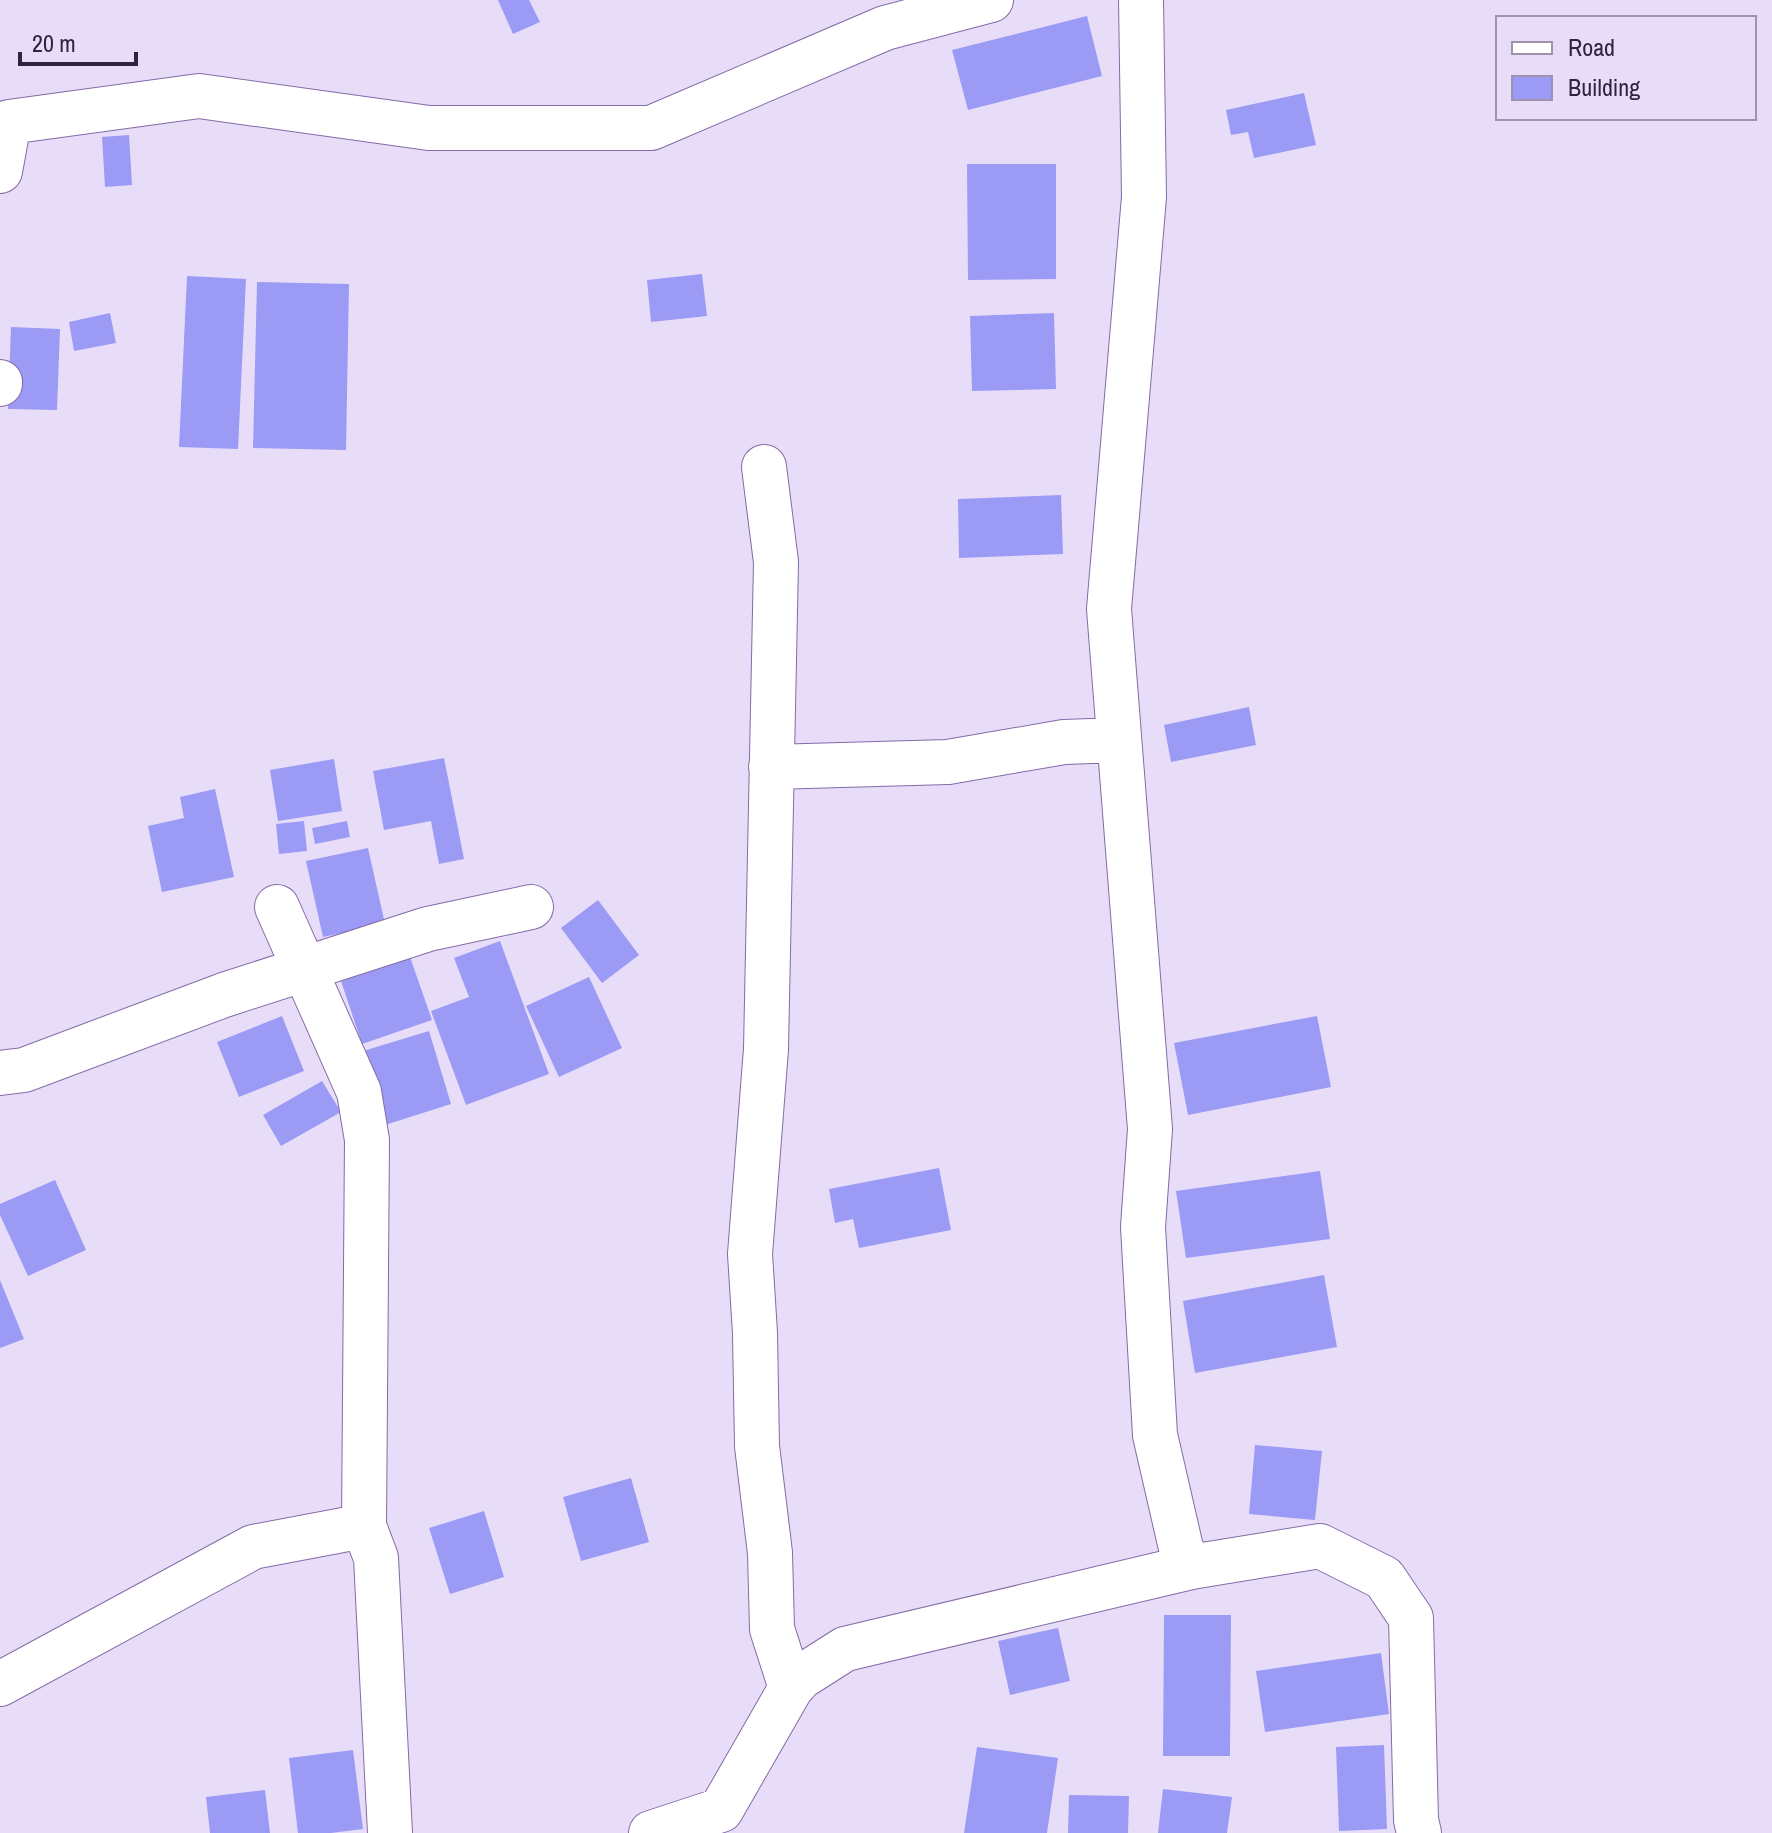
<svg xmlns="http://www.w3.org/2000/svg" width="1772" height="1833" font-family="'Archivo Narrow',sans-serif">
<rect width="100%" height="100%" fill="#e8ddf9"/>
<path fill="#9b9af5" d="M498,0H529L540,22L513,34Z
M1087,16L1102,76L968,110L952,50Z
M1304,93L1316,145L1254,158L1248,132L1231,135L1226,110Z
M129,135L132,185L105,187L102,137Z
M967,164H1056V279L968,280Z
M702,274L707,316L651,322L647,280Z
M187,276L246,279L238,449L179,447Z
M257,282L349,284L346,450L253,448Z
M110,313L116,343L74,351L69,322Z
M1054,313L1056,389L972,391L970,316Z
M11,327L60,329L57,410L8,409Z
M1061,495L1063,554L959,558L958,499Z
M1249,707L1256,745L1171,762L1164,725Z
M444,758L464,859L439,864L431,821L384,830L373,771Z
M334,759L342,811L278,821L270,770Z
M215,789L234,877L162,892L148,826L184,818L180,797Z
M304,821L307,851L279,854L276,824Z
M347,821L350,837L315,844L312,828Z
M368,848L385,924L323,937L306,861Z
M598,900L639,955L602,983L561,928Z
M500,941L549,1074L466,1105L431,1011L469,997L454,958Z
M410,957L432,1020L362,1044L341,981Z
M589,977L622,1048L559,1077L526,1006Z
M282,1016L304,1071L239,1097L217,1042Z
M1317,1016L1331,1087L1188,1115L1174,1043Z
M429,1031L451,1104L385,1125L363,1051Z
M322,1081L341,1112L281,1146L263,1115Z
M939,1168L951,1230L859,1248L853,1219L835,1223L829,1189Z
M1320,1171L1330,1239L1186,1258L1176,1191Z
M55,1180L86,1250L28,1276L0,1215V1204Z
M1324,1275L1337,1347L1195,1373L1183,1301Z
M0,1280L24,1339L0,1348Z
M1255,1445L1322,1451L1315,1520L1249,1514Z
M631,1478L649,1542L581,1561L563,1497Z
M484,1511L504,1577L450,1594L429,1528Z
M1164,1615H1231L1230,1756H1163Z
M1058,1628L1070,1681L1010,1695L998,1641Z
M1381,1653L1389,1714L1265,1732L1256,1671Z
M1384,1745L1387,1829L1339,1831L1336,1747Z
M977,1747L1058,1758L1047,1833H964Z
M353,1750L363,1829L331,1833H298L289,1758Z
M1163,1789L1232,1797L1227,1833H1158Z
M265,1790L270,1833H210L206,1797Z
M1069,1795L1129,1796L1128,1833H1068Z"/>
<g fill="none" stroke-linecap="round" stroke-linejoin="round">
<g stroke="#856aa8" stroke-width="46">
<path id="minor" d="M1141,0L1144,197L1109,609L1150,1129L1143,1227L1155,1435L1181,1548L1191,1567
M0,171L9,122L199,96L429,128H651L885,28L991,0
M0,382V384
M764,467L776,562L766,1049L750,1254L755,1333L757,1446L770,1553L772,1629L791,1688
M771,767L948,762L1064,742L1119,740
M277,907L359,1092L367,1140L364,1526L376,1558L390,1833
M0,1073L24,1070L224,995L428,929L531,907
M0,1684L253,1547L364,1526
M651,1833L721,1810L791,1688L801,1677L845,1649L1191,1567L1320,1546L1384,1578L1411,1618L1416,1820L1419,1833"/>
</g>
<use href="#minor" stroke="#fff" stroke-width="44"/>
</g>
<rect x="1496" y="16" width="260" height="104" fill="#e8ddf9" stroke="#9e93ae" stroke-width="2"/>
<rect x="1512" y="42" width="40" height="12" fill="#ffffff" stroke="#9e93ae" stroke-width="2"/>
<text x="1568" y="56" font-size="24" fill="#2f243e">Road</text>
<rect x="1512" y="76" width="40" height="24" fill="#9b9af5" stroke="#9e93ae" stroke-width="2"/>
<text x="1568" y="96" font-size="24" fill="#2f243e">Building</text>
<path d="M20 52v12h116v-12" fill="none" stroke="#2f243e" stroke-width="4"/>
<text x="32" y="52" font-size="24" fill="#2f243e" stroke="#e8ddf9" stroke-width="6" paint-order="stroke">20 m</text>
</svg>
